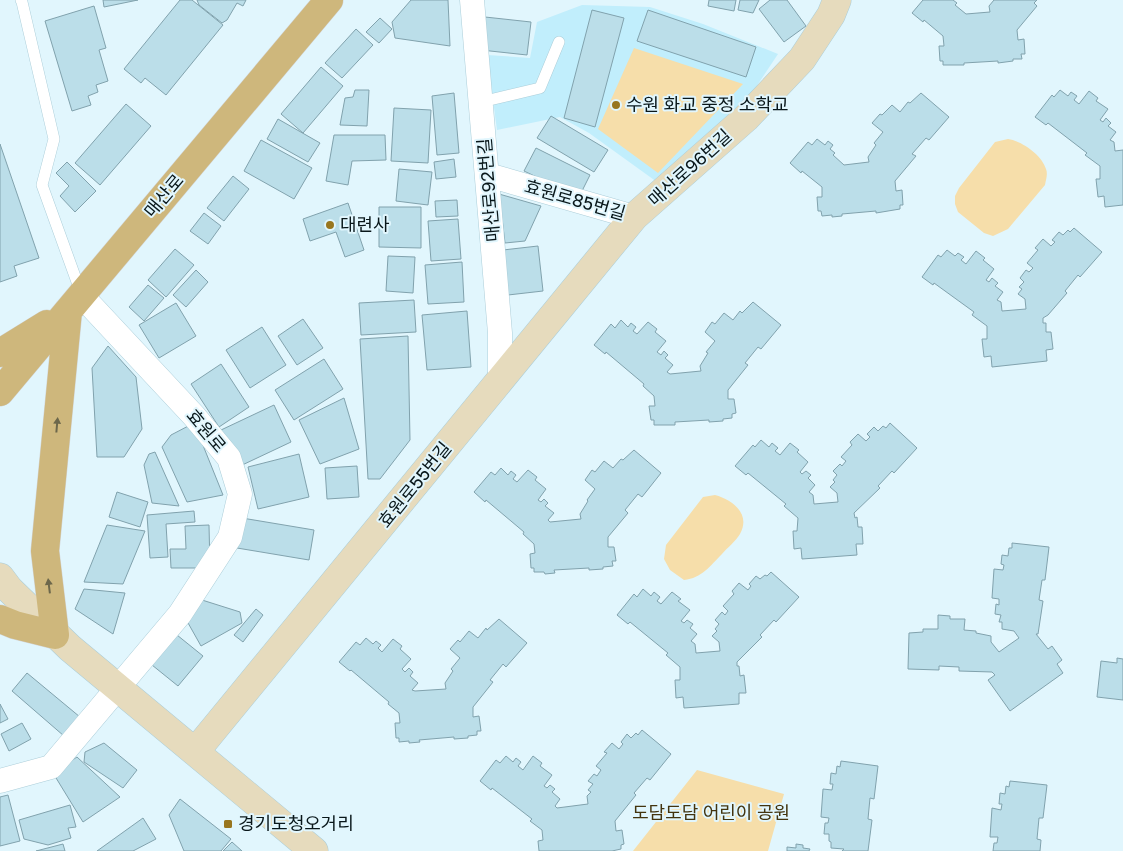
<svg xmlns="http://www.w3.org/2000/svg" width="1123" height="851" font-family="'Golos Text','Noto Sans KR',sans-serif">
<rect width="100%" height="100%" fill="#e1f6fd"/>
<path fill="#c1eefc" d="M582,5L650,7L703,24L778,54L752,93L657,182L589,133L560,117L497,130L487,55L530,58L537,22Z"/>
<path fill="#f6deaa" d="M634,48L743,84L658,173L598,129Z
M1008,139C1022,141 1042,155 1046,169C1048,174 1046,179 1045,185L1008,229L993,236L984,233L958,212L955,204V196L959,188L995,142Z
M715,495C733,500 751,514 740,534C736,541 727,548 722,554C710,566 702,578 684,580L670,570L664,559L666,545L703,497Z
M697,770L784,794L768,851H633Z"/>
<path fill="#bbdee9" stroke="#81a2ad" d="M103,0H138L104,7Z
M180,0H192L223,25L166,95L145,78L141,83L124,69Z
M197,0H246L243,6L237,3L227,20L222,23L199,5Z
M411,0H448L450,46L395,38L392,22Z
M709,0H736L734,11L708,6Z
M740,0H759L753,13L738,10Z
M770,0H787L806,26L784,42L759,9Z
M923,0H953L957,3L955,5L966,14L990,12L989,6L994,0H1037L1034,3L1037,6L1017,30L1018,40L1024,39L1025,54H1021L1022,59H1013V61L998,63V61L964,63V65H943V61H940L939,46H944L943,36L924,20L923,22L912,13Z
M94,6L106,48L99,50L108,81L96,85L98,92L88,96L91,105L72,111L45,21Z
M592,10L624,18L595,127L564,118Z
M648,10L756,47L746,77L637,41Z
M485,17L531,22L527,55L481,50Z
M380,18L392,29L379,43L366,32Z
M356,29L373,45L342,78L325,63Z
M321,67L343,86L303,133L281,114Z
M355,90H369L367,126L340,125L345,98L353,97Z
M1060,90L1068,96L1071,92L1077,96L1074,100L1079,104L1089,91L1098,98L1096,101L1108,109L1100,120L1103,122L1106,118L1111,123L1108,126L1116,132L1110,140L1114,142L1115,151L1123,150V205L1105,207L1104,196L1098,197L1096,179H1100V166L1085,155L1087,153L1048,123L1046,125L1035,117L1052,95L1054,97Z
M454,93L459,153L437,155L432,96Z
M921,93L949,117L929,140L926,138L912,154L916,156L895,181L896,191L902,190L903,205H900V209L876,213V211L842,214V216L832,217V215L822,216L821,211H818L817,197H822V187L802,171L801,173L790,163L808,142L812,145L817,139L825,145L828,141L833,145L830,149L835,153L833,155L844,165L869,162L868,157L876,145L874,143L883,132L872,123L880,114L882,115L892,105L900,112L908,102L910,103Z
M126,104L151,126L100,185L75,163Z
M394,108L431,110L428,163L391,161Z
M551,116L608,150L594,172L537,138Z
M278,119L320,143L308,162L267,139Z
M334,135H385L386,160L352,161L348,185L326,181Z
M261,140L312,168L294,199L244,171Z
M0,144L39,258L14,266L17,276L0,282Z
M536,148L590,175L579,197L524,171Z
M454,159L456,177L436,179L434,162Z
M67,162L96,191L75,212L60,196L69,186L56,173Z
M399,169L432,172L428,205L396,201Z
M233,176L249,189L224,221L207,208Z
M499,194L541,206L525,241L505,243Z
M457,200L458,216L436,217L435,201Z
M348,203L364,250L345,257L336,232L310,241L303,219Z
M379,207H421V248L379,247Z
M204,213L221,226L208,244L190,231Z
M458,219L461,259L431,261L428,221Z
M1074,228L1102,252L1080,277L1078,275L1065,291L1067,293L1048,315L1043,318V323H1046V332H1051L1053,349L1046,350L1047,361L992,367L991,356L984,357L982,339H987V326L972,315L974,312L934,283L933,285L922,277L938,255L941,257L947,250L955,256L958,253L964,257L961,260L966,264L976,251L985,258L983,260L994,269L986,280L989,282L992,278L998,283L995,286L1003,292L997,300L1001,302L1002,311L1026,309L1025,299L1018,294L1022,289L1019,287L1024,282L1020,278L1026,270L1029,272L1033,268L1027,263L1038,250L1035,248L1043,239L1051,246L1055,242L1052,240L1059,232L1063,235L1068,230L1070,232Z
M538,246L543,291L508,295L503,250Z
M175,249L194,265L166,297L148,280Z
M388,256L415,257L413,293L386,291Z
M462,262L464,302L428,304L425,265Z
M196,270L208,282L186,307L173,295Z
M148,285L164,298L144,321L129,307Z
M414,300L416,332L361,335L359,303Z
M753,302L781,325L761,349L758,347L745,363L748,365L728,390V399H734L736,413L732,414V418L723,419V421L709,422V420L675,422V425H654V420H651L649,406H655L654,396L643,386L644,384L606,352L605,354L594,345L611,324L615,328L621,320L628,327L631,323L636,327L633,331L637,334L648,322L657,329L655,332L666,341L657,352L661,355L664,351L668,355L665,358L673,365L667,372L670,374L701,371L700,366L708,353L706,352L715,341L705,332L712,322L715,324L724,313L733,320L740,311L742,313Z
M176,303L196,336L159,358L139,325Z
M467,311L471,367L427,370L422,315Z
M303,319L323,348L297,365L278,336Z
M262,327L286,365L250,388L226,350Z
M408,336L410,440L380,479H368L360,339Z
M108,346L136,377L142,429L124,457H97L92,368Z
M324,359L343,389L294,420L275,390Z
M221,364L249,407L219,427L191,384Z
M344,398L359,449L320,464L299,420Z
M274,405L291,442L238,467L221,430Z
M194,423L223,495L187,502L162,447L171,435Z
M890,423L917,448L894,473L892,471L878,486L880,488L854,513L855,518L857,517L858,527H862L863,544H856L857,555L802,559L801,548L794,549L793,531H797L798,518L784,506L786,504L748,473L746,475L735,466L753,445L755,447L761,440L769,447L772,443L778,448L775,451L780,455L790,443L799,450L797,452L808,462L800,472L802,474L806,471L811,475L808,478L815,485L809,492L813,495L814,504L838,502L837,493L830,487L835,482L833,480L837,475L833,471L840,464L842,466L846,461L841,457L852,445L850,442L858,434L866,441L870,437L867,434L874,427L878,431L883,426L886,428Z
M634,450L661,473L642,497L638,494L625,510L628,513L608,537V547H614L616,561H612L613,566L603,567V569L589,570V568L554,570L555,573L545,574L544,572H534V568H531L530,554L535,553L534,544L523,534L524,532L486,500L485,502L474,492L491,472L495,475L501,468L508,475L511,471L516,475L513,479L517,482L528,470L537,477L535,480L546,489L538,500L541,502L544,499L548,503L545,506L554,513L548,520L550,522L581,519L580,514L588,501L587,500L595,489L585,480L592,470L595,472L604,461L613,468L621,459L623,460Z
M155,452L179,506L152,503L144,465L149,454Z
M299,454L309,497L258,509L248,467Z
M357,466L359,497L327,499L325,468Z
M117,492L148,502L140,527L109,517Z
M194,511L195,522L166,524L168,557L150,558L147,515Z
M242,518L314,530L309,560L237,548Z
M107,525L145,531L123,584L84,582Z
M209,525L210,568H171L170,549H186L185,526Z
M1012,543L1049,547L1045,580H1042L1039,600L1043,601L1038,634H1036L1048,649L1052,646L1062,660L1057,664L1063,673L1010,711L988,680L995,675L992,672L959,671V667L939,666V670L908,669L909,633L923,632V629H938V615L950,616V619H965L964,630L976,631V633L991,636V642L999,652L1019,638L1014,631L1002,629V622H999L1001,615L995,614L996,604L999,605V599L992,598L994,569L1003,570L1004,565L1001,564L1002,555L1008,556L1009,548H1012Z
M771,572L799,597L776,622L774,620L760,635L762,637L737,662V666H739L740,676L744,675L746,693H739V704L684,708L683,697L676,698L675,680H680V667L666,655L668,653L630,622L628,624L617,615L634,594L637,597L643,589L651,596L654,592L660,597L657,601L661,604L672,592L681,599L678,601L690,610L681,621L684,623L687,620L693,624L690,628L697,634L691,641L695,644L696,653L720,651L719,642L712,636L717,631L715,629L719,624L715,620L722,612L725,615L728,611L723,606L734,594L732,591L739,583L748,590L751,586L749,584L756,576L760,579L765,575L767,576Z
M84,589L125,593L113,634L75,609Z
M202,600L240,612L242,623L201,646L183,614Z
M256,609L263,615L243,642L234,635Z
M499,619L527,643L506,667L503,664L490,680L493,682L473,707V717L479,716L481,731H477V735L468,736V738L454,739V737L419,740L420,742L409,743V741L399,742V738H396L395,723H400L399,713L388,704L389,702L351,670L350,671L339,662L356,642L360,645L366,638L373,644L376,641L381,645L378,648L382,652L393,639L402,646L400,649L411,659L402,669L405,672L409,668L413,672L410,676L418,683L412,690L415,691L446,689L445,683L453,671L451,669L460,658L450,649L458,640L460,642L469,631L478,638L486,628L487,630Z
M177,635L203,656L178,686L152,665Z
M1117,658L1123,659V700L1097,697L1101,661L1117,663Z
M27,673L80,717L64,736L12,691Z
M0,704L8,719L0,723Z
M22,723L31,739L9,751L1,734Z
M642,730L671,754L650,780L647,778L634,793L636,795L615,821L616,831L622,830L624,844L621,845V849L612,851H539L538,841L543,840L542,830L530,821L532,819L492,788L491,790L480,781L496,760L500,763L506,756L513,762L516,758L521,762L518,766L523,770L533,756L542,763L540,766L552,775L544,786L547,788L550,785L555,789L552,792L560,799L555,806L557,808L588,804L587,796L591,792L588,790L593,784L588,781L594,774L597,776L601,770L596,766L607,753L604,752L612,743L619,749L623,744L621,742L627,734L631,738L636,733L638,735Z
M104,743L137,770L123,788L84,762L85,752Z
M77,757L120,797L83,822L53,773Z
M841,761L878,766L874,799L870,798L868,819L872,820L868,851H842L844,849L831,848V842L829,841V834H824L825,823H828L829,818L821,817L823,789L832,790L833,784H830L831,773L836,774L837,766L840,767Z
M1010,781L1047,785L1043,818H1039L1037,839L1041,840L1040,851H993L994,843H997L998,837H990L992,808L1001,810L1002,804H999L1000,793L1005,794L1006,786L1009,787Z
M8,795L20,841L0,846V797Z
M180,799L231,839L221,851H184L169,815Z
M70,805L76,827L68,828L71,838L48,845L24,839L19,820Z
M143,818L156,839L133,851H97Z
M232,842L242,851H223Z
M63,844L65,851H36Z
M796,844L803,845V848L810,849L809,851H787V847L796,848Z"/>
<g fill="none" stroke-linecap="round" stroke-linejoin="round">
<g stroke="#acced9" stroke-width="12">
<path id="lane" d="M21,0L22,2L54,139L42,185L81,293
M481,102L540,88L559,42"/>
</g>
<g stroke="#acced9" stroke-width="25">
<path id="street" d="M472,0L500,333V380
M488,175L634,217
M0,781L51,767L180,614L230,537L240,494L229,458L194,416L81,295"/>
</g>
<g stroke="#acced9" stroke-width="29">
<path id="secondary" d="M0,577L9,589L70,648L314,851
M195,752L634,217L746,118L802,59L831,15L837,0"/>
</g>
<g stroke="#d3d5d6" stroke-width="29">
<path id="primary" d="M0,353L47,324
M0,392L329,0
M0,619L15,625L55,635L45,551L68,311"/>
</g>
<use href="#lane" stroke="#fff" stroke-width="11"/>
<use href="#street" stroke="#fff" stroke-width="24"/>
<use href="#secondary" stroke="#e6dbbd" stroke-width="28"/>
<use href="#primary" stroke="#ceb77c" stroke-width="28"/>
</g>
<defs><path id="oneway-solid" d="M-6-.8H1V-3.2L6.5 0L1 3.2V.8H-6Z" transform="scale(1.25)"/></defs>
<g fill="#6c674b">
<use href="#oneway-solid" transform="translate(57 425) rotate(-85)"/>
<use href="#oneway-solid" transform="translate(49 586) rotate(-97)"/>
</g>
<g fill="#98761f" stroke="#e1f6fd" stroke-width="2">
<circle cx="616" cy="105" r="5"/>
<circle cx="330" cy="225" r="5"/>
<rect x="223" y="819" width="10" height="10" rx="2.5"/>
</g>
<g text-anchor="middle" stroke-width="4" stroke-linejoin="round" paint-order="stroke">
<g font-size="18" fill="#09171a" stroke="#e1f6fd" text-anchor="start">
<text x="626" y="111">수원 화교 중정 소학교</text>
<text x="340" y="231">대련사</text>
<text x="238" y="830">경기도청오거리</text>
</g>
<g font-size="18" fill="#09171a" stroke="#e1f6fd">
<text transform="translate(690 168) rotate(-42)" y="6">매산로96번길</text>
<text transform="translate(489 190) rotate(-95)" y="6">매산로92번길</text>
<text transform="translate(164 196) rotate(-50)" y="6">매산로</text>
<text transform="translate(575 200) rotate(16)" y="6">효원로85번길</text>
<text transform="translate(206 431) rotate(50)" y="6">효원로</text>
<text transform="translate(415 485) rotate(-51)" y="6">효원로55번길</text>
</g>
<g font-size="18" fill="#43340e" stroke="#e1f6fd">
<text x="711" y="819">도담도담 어린이 공원</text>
</g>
</g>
</svg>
